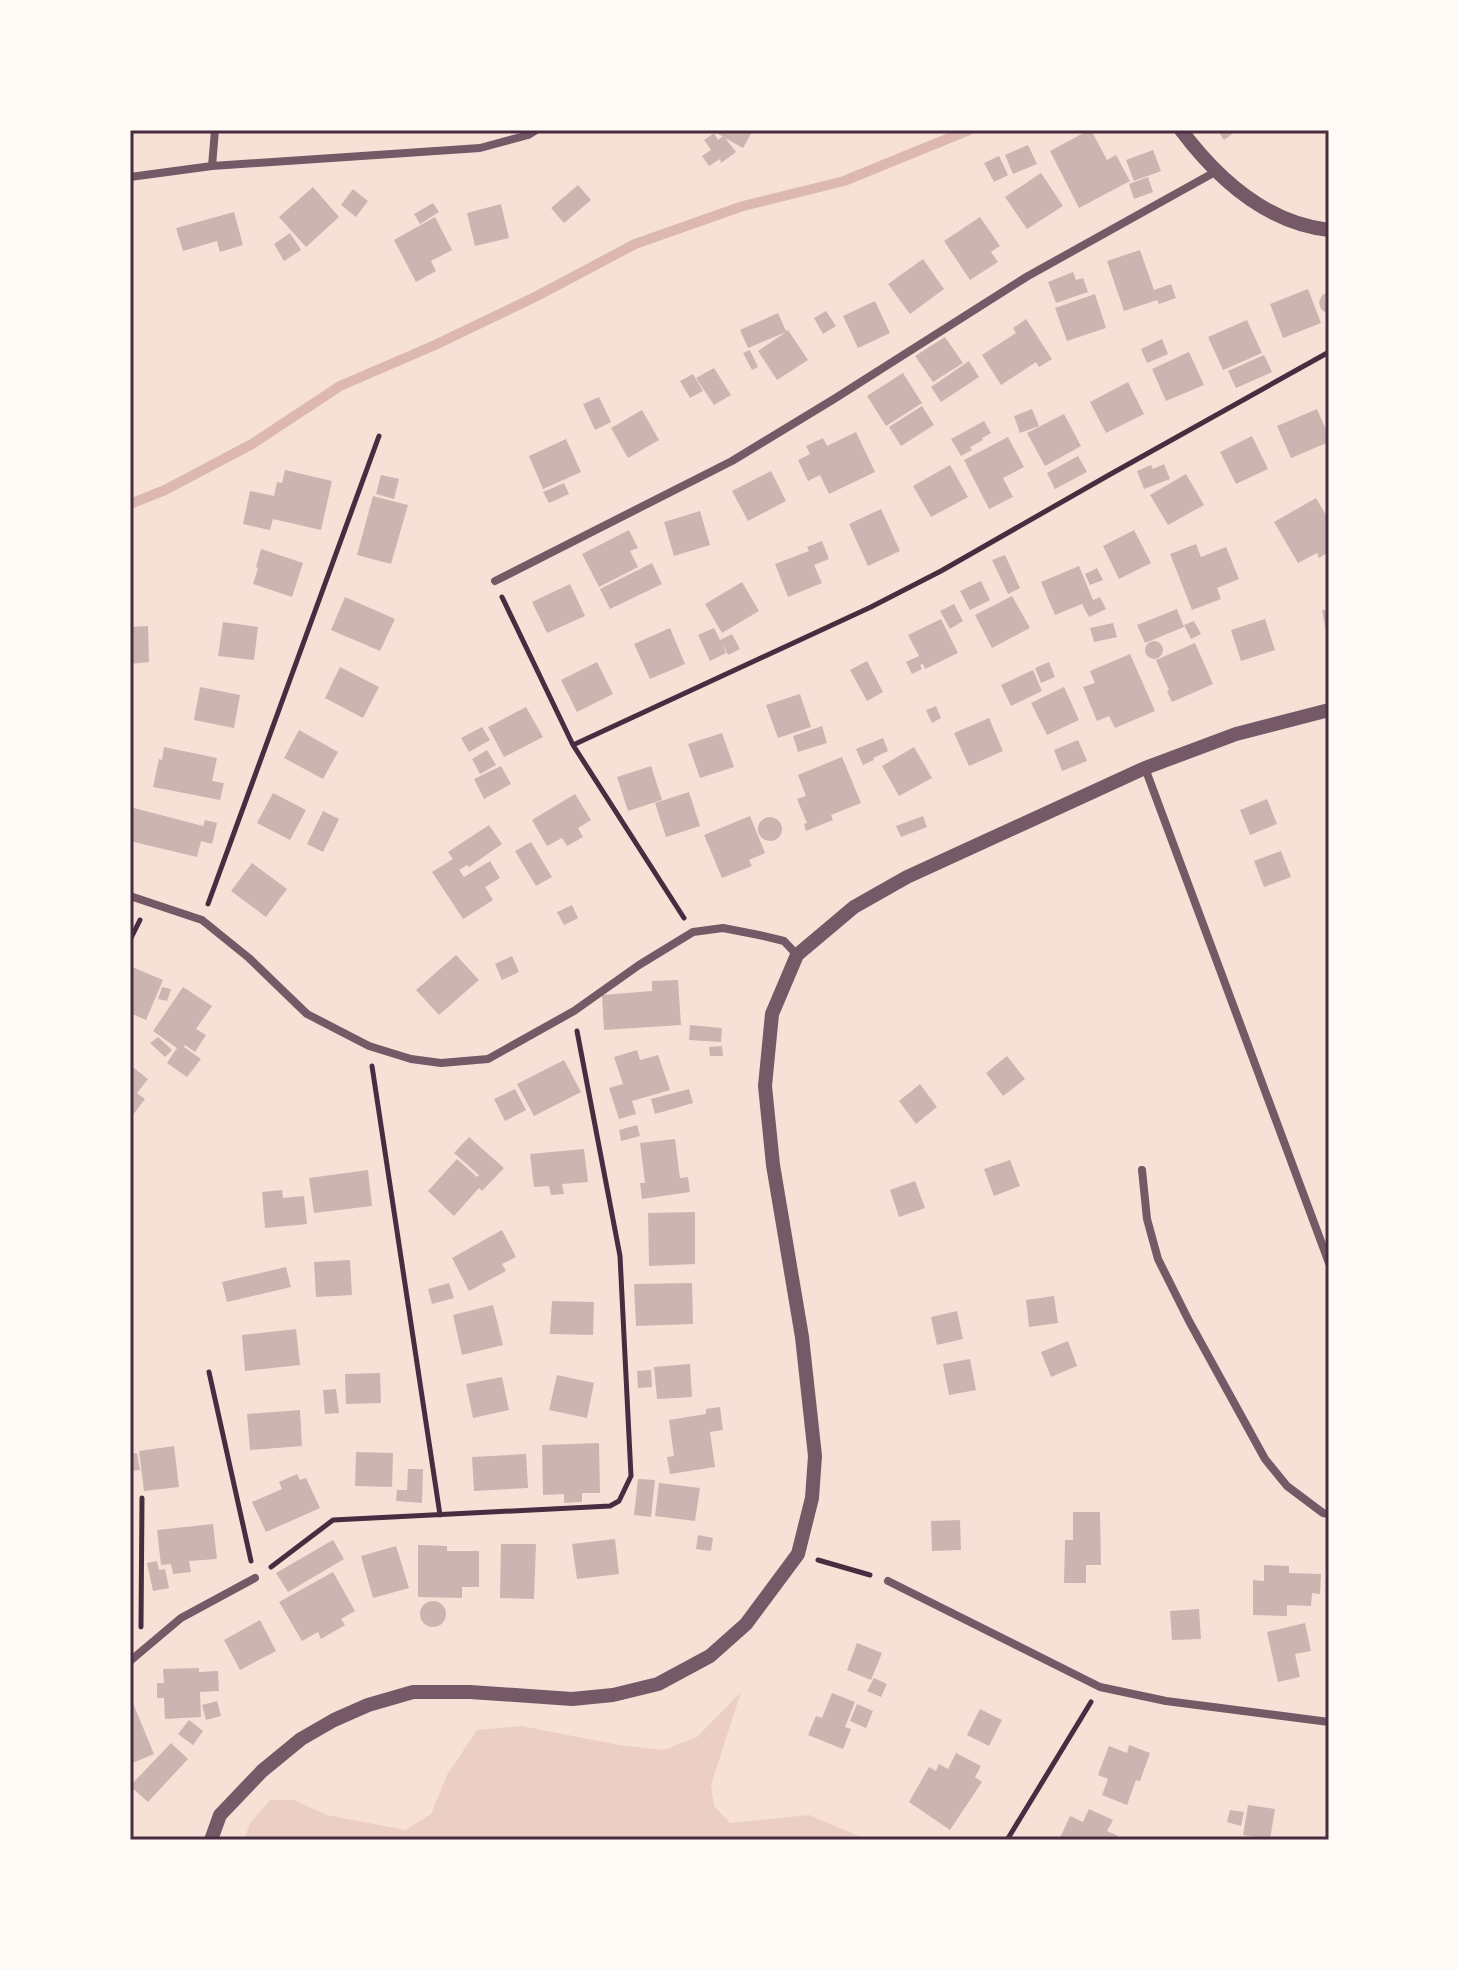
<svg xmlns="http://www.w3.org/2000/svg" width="1459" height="1970" font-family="Poppins,sans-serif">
<rect width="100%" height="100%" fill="#f7e1d7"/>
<path fill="#ebcfc5" d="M741,1692L711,1785L714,1806L730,1823L809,1815L868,1840H244L250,1823L270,1800H294L327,1815L405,1830L431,1814L447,1775L477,1730L522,1726L619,1745L664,1750L697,1737Z"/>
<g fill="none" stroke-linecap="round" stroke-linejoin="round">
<path stroke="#dcb8b0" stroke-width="10" d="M130,504L165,490L252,444L340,386L435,345L537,296L635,244L743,206L844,181L969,130"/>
</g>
<path fill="#ccb4b1" d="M712,130H753L743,148L725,138L736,152L721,163L720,159L709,166L702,156L711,150L704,140L714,133L718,140L722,137L725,138Z
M1089,130H1091L1107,160L1116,155L1130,181L1079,208L1050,151Z
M1217,130H1233L1235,132L1224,140Z
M1028,145L1037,164L1013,174L1005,155Z
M1153,150L1161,171L1134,181L1126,160Z
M999,156L1008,175L994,182L984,163Z
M1041,173L1063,206L1027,229L1005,197Z
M1148,177L1153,192L1134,199L1129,184Z
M578,185L591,200L564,223L551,208Z
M313,187L339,217L306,247L279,217Z
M353,189L368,201L356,217L341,205Z
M433,203L439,212L420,224L414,214Z
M501,204L509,238L475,246L467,213Z
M234,212L243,245L220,252L217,241L183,251L176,228Z
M435,217L452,250L431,261L436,271L416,282L394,240Z
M980,217L1000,246L991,252L998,262L970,280L944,241Z
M290,233L301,250L284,261L274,244Z
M1140,250L1154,290L1171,284L1176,298L1159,304L1157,300L1124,311L1107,261Z
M923,259L944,289L910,314L888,284Z
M1073,272L1076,280L1083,278L1088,292L1056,303L1048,282Z
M1308,289L1321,323L1283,338L1270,304Z
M1329,292V315L1321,309L1319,302L1322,295Z
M1095,294L1106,328L1067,341L1055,308Z
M875,301L890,333L858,348L843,316Z
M826,311L836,326L823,334L814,318Z
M778,313L786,331L788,330L808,360L777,380L758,351L786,332L748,348L740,330Z
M1026,319L1052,359L1039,367L1036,362L1001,385L982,355L1016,333L1013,328Z
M1247,320L1262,353L1223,370L1208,337Z
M945,337L963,363L933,382L915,356Z
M1162,339L1168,354L1147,363L1141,349Z
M750,350L758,367L752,370L743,353Z
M1189,352L1204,385L1166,401L1152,369Z
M1264,355L1272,372L1236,388L1228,371Z
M969,361L979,377L941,402L931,387Z
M714,368L731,395L714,405L696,378Z
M903,373L922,403L886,426L867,396Z
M693,374L703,391L690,398L680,381Z
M1128,382L1144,414L1106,433L1090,402Z
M599,397L611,422L595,430L583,404Z
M922,406L934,425L901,446L889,427Z
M1032,409L1039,426L1020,433L1014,416Z
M1317,409L1329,437V442L1291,458L1277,426Z
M642,410L659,440L628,458L611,428Z
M1064,414L1081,446L1045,466L1027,433Z
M984,421L991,433L982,438L983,440L970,447L972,450L961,456L951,439Z
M856,432L875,472L829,494L820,475L808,481L798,460L810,454L806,446L823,438L827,446Z
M1252,436L1268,469L1236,484L1220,452Z
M1008,437L1024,467L1003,478L1013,497L989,509L964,460Z
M566,439L581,472L543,489L529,456Z
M1078,456L1087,472L1055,489L1047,473Z
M1164,464L1170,479L1144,489L1137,471L1151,465L1153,469Z
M950,465L968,497L931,517L913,486Z
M285,470L332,481L321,530L273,519L270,530L243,524L250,491L274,496L277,482L282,483Z
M771,471L786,501L748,521L732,491Z
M1186,474L1204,505L1168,525L1150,495Z
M381,475L399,479L394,499L376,494Z
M564,483L569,494L549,503L543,492Z
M373,496L408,505L391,564L357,555Z
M1316,498L1329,520V552L1319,558L1317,553L1298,563L1274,522Z
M881,509L900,551L868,566L849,524Z
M700,511L710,545L674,556L664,522Z
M629,530L638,548L630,551L638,567L599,587L582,554Z
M1134,530L1151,563L1119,579L1103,546Z
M822,541L829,559L814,565L822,583L788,597L775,564L809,551L807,547Z
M1196,544L1201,557L1226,547L1239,579L1217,588L1221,599L1192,610L1170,554Z
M261,549L303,563L292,597L253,584L258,568L256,567Z
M1005,555L1020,588L1008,594L992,560Z
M652,563L662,584L610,609L600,589Z
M1079,566L1093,600L1100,597L1106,609L1089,617L1082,604L1055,615L1041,582Z
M1097,568L1103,580L1090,585L1085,574Z
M981,581L990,600L970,610L960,591Z
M742,582L759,611L722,633L705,604Z
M570,584L585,616L547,633L532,602Z
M1012,596L1030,628L992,648L975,615Z
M345,597L395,619L380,651L331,630Z
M954,604L963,621L950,629L940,611Z
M1177,609L1184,627L1145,643L1137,625Z
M1329,609V632H1326L1322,610Z
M941,619L958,653L925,669L923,664L920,665L922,669L912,674L906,662L919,656L908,635Z
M1265,619L1275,650L1241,661L1231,630Z
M1194,621L1201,634L1191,639L1184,625Z
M223,622L258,627L254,660L218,656Z
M1113,623L1117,637L1094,642L1090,628Z
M148,626L149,662L130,664V627Z
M670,628L685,664L650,679L634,644Z
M714,628L720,640L732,634L740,649L728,655L723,644L726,653L710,661L698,635Z
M1145 650a9 9 0 1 1 18 0a9 9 0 1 1-18 0Z
M1195,643L1213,684L1172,702L1167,691L1169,690L1156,660Z
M1130,654L1155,711L1115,728L1109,716L1097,721L1083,687L1095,683L1090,671Z
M867,661L883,692L867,701L850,670Z
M597,662L613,694L577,712L561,680Z
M1049,662L1055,677L1041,683L1035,668Z
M340,667L379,687L363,718L325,698Z
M1033,670L1042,691L1011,706L1001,685Z
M200,687L240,695L234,728L194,720Z
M1064,687L1079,720L1047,735L1031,703Z
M800,694L811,727L778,738L766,705Z
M936,706L941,718L932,723L926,710Z
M526,707L543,737L504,757L488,727Z
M989,718L1003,751L969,766L954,733Z
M822,726L827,743L798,752L793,736Z
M482,727L490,740L469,752L461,738Z
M299,730L338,752L323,779L284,758Z
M722,733L734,767L700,778L688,744Z
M883,738L888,751L873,758L874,760L863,765L856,749Z
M1078,740L1087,761L1062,771L1054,750Z
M164,747L217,758L212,781L224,783L220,800L153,787L159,759L162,760Z
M914,747L932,778L899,796L882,766Z
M487,750L496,765L480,774L472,759Z
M842,757L861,803L831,815L833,820L806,831L804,824L807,823L797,799L806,796L798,775Z
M501,766L511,784L484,799L474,779Z
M651,766L662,800L628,811L617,777Z
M689,792L700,826L666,837L655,803Z
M273,793L306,810L290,840L257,823Z
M575,794L591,820L578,828L583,837L567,846L562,838L547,846L532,820Z
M1267,799L1277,824L1250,835L1240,810Z
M130,807L203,826L205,820L217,823L212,844L201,841L197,857L130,841Z
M323,811L339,819L323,852L307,844Z
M750,816L765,853L749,860L752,866L722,878L704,835Z
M923,816L927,827L901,837L896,826Z
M758 829a12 12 0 1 1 24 0a12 12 0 1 1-24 0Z
M489,825L502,844L469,867L467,865L459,870L464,877L490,861L500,878L485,887L493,900L463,919L432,872L453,859L448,852Z
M531,842L552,877L536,886L515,851Z
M1281,851L1291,877L1264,887L1254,861Z
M252,863L287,889L266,917L231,891Z
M572,905L578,918L564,925L557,912Z
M456,955L479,980L439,1015L416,990Z
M512,956L519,972L502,980L495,964Z
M130,966L163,980L146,1020L130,1013Z
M678,980L681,1025L604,1030L602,995L652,991V981Z
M162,987L171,989L167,1001L158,999Z
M183,987L212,1006L196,1029L206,1035L195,1052L185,1045L184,1047L201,1059L187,1077L167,1063L177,1048L153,1031Z
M690,1025L722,1028L721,1042L689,1040Z
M158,1037L172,1050L165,1057L150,1043Z
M722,1046L723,1056H710L709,1047Z
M637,1050L640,1060L658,1055L670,1090L632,1101L636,1114L619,1119L609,1088L623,1084L614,1057Z
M1007,1056L1025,1079L1003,1096L986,1073Z
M564,1060L581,1092L534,1116L517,1084Z
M130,1065L148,1079L137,1093L145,1099L133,1115L130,1113Z
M920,1084L937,1107L916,1124L899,1101Z
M515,1089L526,1110L505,1121L494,1099Z
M689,1089L693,1103L655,1114L651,1099Z
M637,1125L640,1136L621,1141L619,1130Z
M469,1137L504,1168L482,1191L479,1188L454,1216L428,1191L457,1159L477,1177L479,1175L454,1153Z
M675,1139L680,1178L688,1177L690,1192L642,1199L640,1183H645L640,1143Z
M584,1149L588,1182L562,1184L564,1194L551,1195L549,1186L534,1187L530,1154Z
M1010,1160L1020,1186L994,1196L984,1169Z
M368,1170L372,1206L314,1213L309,1178Z
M915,1181L925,1208L899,1217L890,1190Z
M282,1190L283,1198L304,1196L307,1224L265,1228L262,1192Z
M695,1212V1264L649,1266L648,1213Z
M502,1230L516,1257L502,1264L506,1271L469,1291L452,1258Z
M350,1260L352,1295L316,1297L314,1262Z
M286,1267L291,1287L227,1302L222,1282Z
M449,1283L454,1298L432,1304L428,1289Z
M692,1283L693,1324L636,1326L634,1284Z
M1054,1296L1058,1323L1029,1327L1026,1300Z
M552,1301L594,1302L593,1335L550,1334Z
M493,1305L503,1345L462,1355L453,1315Z
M957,1311L963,1339L937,1345L931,1317Z
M296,1329L300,1365L245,1371L242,1335Z
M1068,1341L1077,1366L1051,1377L1041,1352Z
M970,1359L976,1390L949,1395L943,1364Z
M690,1364L692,1397L657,1399L654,1367Z
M651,1370L652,1387L638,1388L637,1371Z
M380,1373L381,1403L346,1404L345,1374Z
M557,1375L594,1383L587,1418L549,1410Z
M502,1377L509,1410L473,1418L466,1384Z
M336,1389L339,1413L325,1414L323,1390Z
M720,1407L723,1430L710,1432L715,1467L670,1474L667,1457L674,1456L669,1420L706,1414V1409Z
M300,1410L302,1446L250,1450L247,1414Z
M599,1443L600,1493H582V1502L564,1503V1494L543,1495L542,1445Z
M174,1446L179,1487L144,1491L139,1451Z
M356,1452L393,1453L392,1487L355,1486Z
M137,1453L140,1470L130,1471V1454Z
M526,1454L528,1488L474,1491L472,1457Z
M408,1469H423L422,1503L396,1501L397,1490H407Z
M297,1474L300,1480L306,1478L320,1508L266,1532L252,1502L282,1489L279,1482Z
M638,1479L655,1480L651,1517L634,1515Z
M659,1483L700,1488L695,1521L655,1516Z
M1073,1512H1100L1101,1565H1086V1583H1064L1065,1540H1073Z
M960,1520L961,1550L932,1551L931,1521Z
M213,1524L217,1559L189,1561L191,1572L173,1574L171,1564L161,1565L157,1530Z
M698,1535L713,1538L711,1551L696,1549Z
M615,1539L619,1574L577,1579L572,1544Z
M333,1540L344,1559L288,1592L276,1573Z
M501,1544H536L534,1599L500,1598Z
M418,1545L447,1546V1551H479V1587H462V1598L418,1597Z
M396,1546L409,1588L373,1598L361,1556Z
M157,1561L159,1570L165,1569L169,1588L153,1591L147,1563Z
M1264,1565L1289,1566V1573L1321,1574L1320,1594L1312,1593L1311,1606L1287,1605V1616L1253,1615V1580L1264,1581Z
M333,1572L355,1611L341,1619L345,1625L321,1639L318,1632L302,1641L279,1602Z
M420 1614a13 13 0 1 1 26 0a13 13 0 1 1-26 0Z
M1199,1609L1201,1639L1172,1640L1170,1611Z
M260,1620L276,1651L240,1670L224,1640Z
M1305,1623L1311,1651L1295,1654L1300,1677L1278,1682L1267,1632Z
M857,1643L882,1653L871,1680L847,1670Z
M199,1668V1672L218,1671L219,1691L200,1692L201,1717L165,1719L164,1698H157V1683H164L163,1669Z
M874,1678L887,1684L881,1697L867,1691Z
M832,1693L855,1702L845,1727L851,1729L843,1749L808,1735L816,1716L822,1718Z
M130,1696L154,1754L130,1764Z
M217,1701L221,1716L206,1720L202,1705Z
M857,1704L873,1711L866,1728L850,1721Z
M980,1709L1002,1720L989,1746L967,1735Z
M189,1720L203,1731L193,1745L178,1734Z
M171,1743L188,1759L148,1802L130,1786Z
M1129,1745L1150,1753L1140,1781L1136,1780L1127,1805L1102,1795L1108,1779L1098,1775L1109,1746L1127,1753Z
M956,1753L981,1766L975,1777L982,1782L950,1830L909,1802L929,1767L936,1771L939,1764L948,1769Z
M1248,1805L1275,1809L1270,1839L1243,1835Z
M1089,1809L1113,1820L1107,1831L1118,1836L1116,1840H1059L1070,1816L1083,1822Z
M1230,1810L1244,1812L1241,1826L1227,1822Z"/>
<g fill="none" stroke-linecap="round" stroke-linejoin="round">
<path stroke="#4a2c40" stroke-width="5" d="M502,597L573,745L684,918
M573,745L871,607L941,571L1109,475L1329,352
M208,904L379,436
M130,940L140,920
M372,1066L440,1515
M209,1372L251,1561
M818,1560L870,1575
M271,1567L333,1520L610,1506L619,1501L631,1476L620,1256L577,1031
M141,1627L142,1498
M1007,1840L1091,1702"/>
<path stroke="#755966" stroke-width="8" d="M212,166L215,130
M130,177L212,166L480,148L528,135L536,130
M495,581L732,461L834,399L1028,276L1215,172
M1145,768L1329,1263
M130,896L202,920L249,958L307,1014L369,1046L411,1059L441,1063L488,1059L574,1011L639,965L693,932L723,928L759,935L784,941L797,955
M1142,1170L1147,1219L1158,1259L1189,1321L1265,1459L1287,1486L1323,1513L1329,1514
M888,1581L1100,1687L1166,1701L1329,1722
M130,1661L181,1618L255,1578"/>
<path stroke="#755966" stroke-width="14" d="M1181,130C1217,178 1266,223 1329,230
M211,1840L220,1815L262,1771L301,1739L334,1720L368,1705L413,1692H470L572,1699L613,1695L658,1684L710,1656L746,1624L798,1554L812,1498L815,1456L802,1337L773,1165L765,1086L772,1014L797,955L854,907L907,877L1145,768L1236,734L1329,710"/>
</g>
<rect width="1459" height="1970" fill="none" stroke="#fffaf5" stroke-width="264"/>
<rect x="132" y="132" width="1195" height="1706" fill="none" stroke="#4a2c40" stroke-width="3"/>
</svg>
